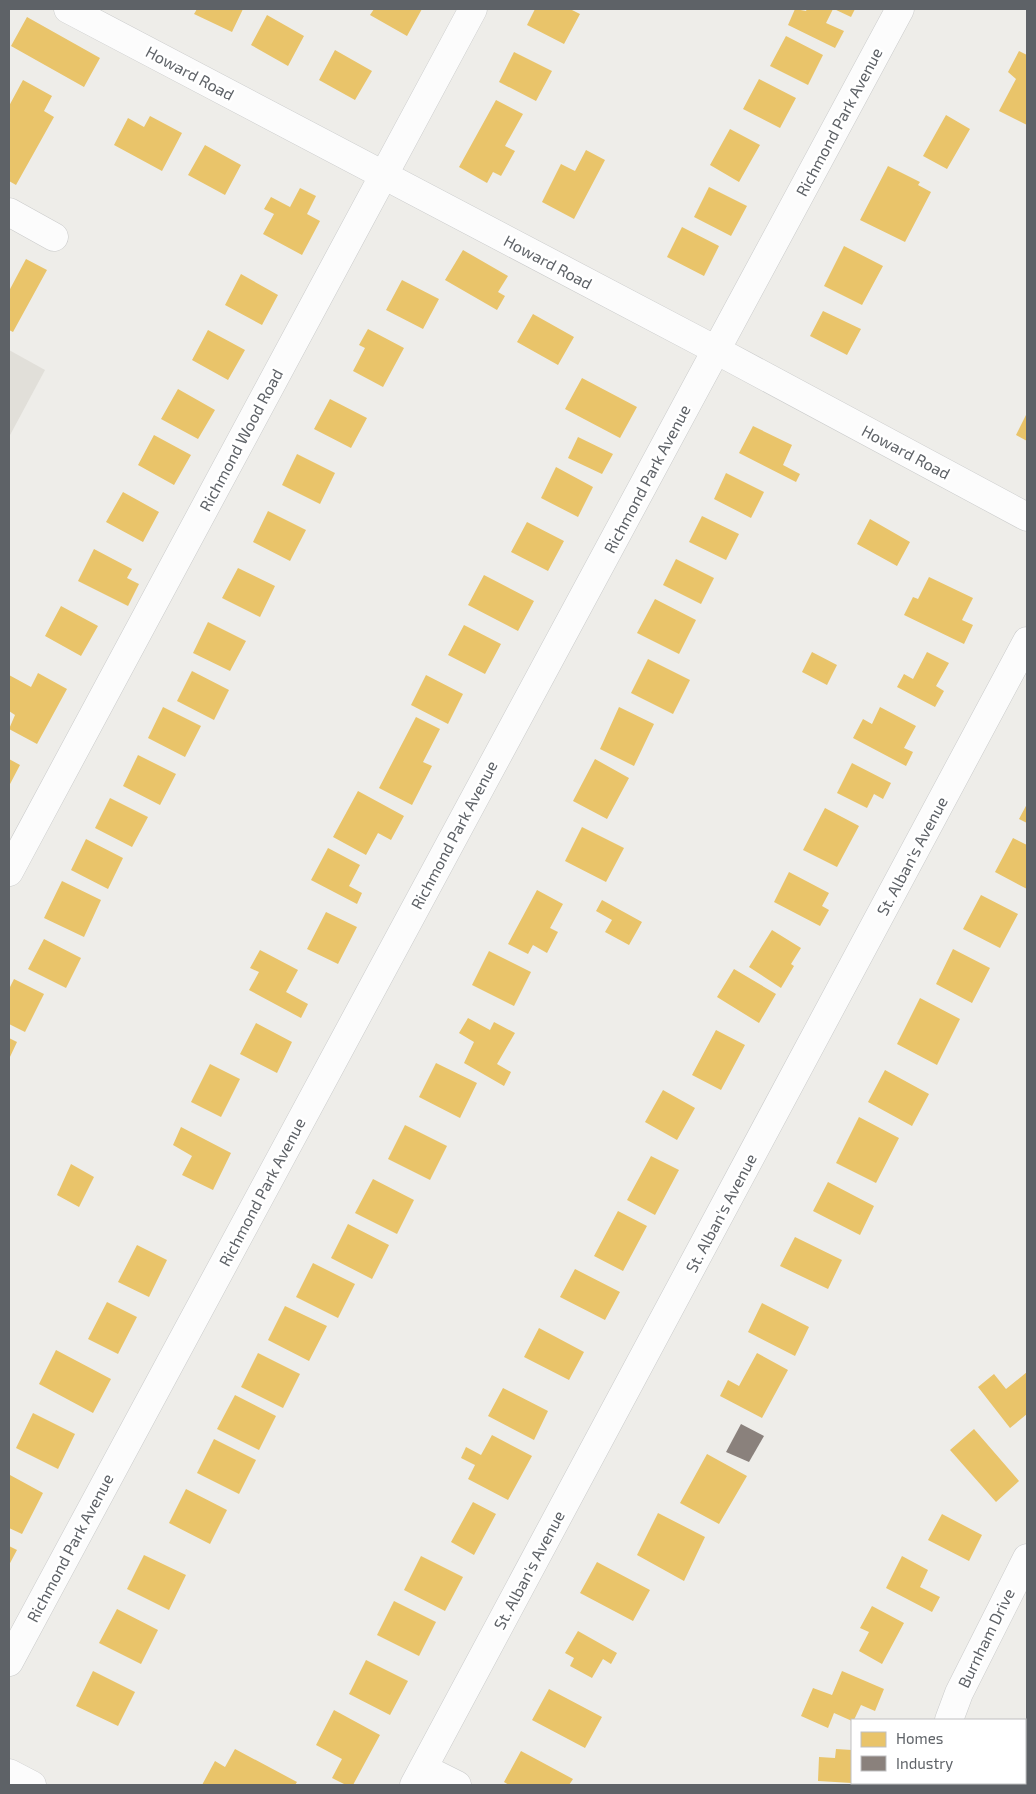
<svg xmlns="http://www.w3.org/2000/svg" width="1036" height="1794" font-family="'Exo 2',sans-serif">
<rect width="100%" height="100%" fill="#eeede9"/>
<path fill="#e1dfd9" d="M9,350L45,370L9,437Z"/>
<path fill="#e9c46a" d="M197,9H243L232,32L194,14Z
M374,9H422L407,36L370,15Z
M535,9H570L580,14L564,44L527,25Z
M795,9L806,11L807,9H833L826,23L844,31L835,48L788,25Z
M834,9H855L851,17Z
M267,15L304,36L288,66L251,45Z
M27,17L100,58L84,87L11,46Z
M786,36L823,55L808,85L770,66Z
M335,50L372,71L355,100L319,80Z
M1019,51L1027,55V125L999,111L1016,79L1008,72Z
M514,52L552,71L536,101L499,82Z
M759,79L796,98L780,128L743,109Z
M23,80L52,96L44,111L54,117L16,185L9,181V106Z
M496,100L523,114L505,146L515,151L501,176L493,172L487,183L459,167Z
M946,115L970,129L947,169L923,156Z
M150,116L182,133L162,171L114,145L128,118L144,127Z
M730,129L760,145L739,182L710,165Z
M205,145L241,165L225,195L188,175Z
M586,150L605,160L574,219L542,202L561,164L575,171Z
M888,166L920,182L918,185L931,192L905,242L860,220Z
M709,187L747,206L731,236L694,217Z
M300,188L316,196L307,214L320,221L302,255L263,234L274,214L264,209L271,197L290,207Z
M682,227L719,246L704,276L667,257Z
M844,246L883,266L862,305L824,286Z
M463,250L508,276L498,292L505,296L497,310L445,280Z
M26,259L47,270L13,332L9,330V291Z
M241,274L278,295L262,325L225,305Z
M402,280L439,299L423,329L386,310Z
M823,311L861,329L847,355L810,336Z
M533,314L574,337L558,365L517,342Z
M368,329L404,348L383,387L353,371L365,348L359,345Z
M208,330L245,350L228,380L192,360Z
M582,378L637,407L620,438L565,409Z
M178,389L215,410L198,439L161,419Z
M330,399L367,418L351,448L314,429Z
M1027,413V441L1016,435Z
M753,426L792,445L783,465L800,474L796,482L739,453Z
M154,435L191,455L174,485L138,465Z
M578,437L613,454L602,474L568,458Z
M297,454L335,473L320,504L282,485Z
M556,467L593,487L578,517L541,498Z
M726,473L764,492L751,518L714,499Z
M123,492L159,512L143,542L106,522Z
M268,511L306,530L290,561L253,542Z
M702,516L739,534L726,560L689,542Z
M870,519L910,542L897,566L857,544Z
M527,522L564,541L548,571L511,552Z
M94,549L132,569L127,578L139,584L128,606L78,581Z
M676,559L714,578L701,604L663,585Z
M238,568L275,586L260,617L222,598Z
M484,575L534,601L518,631L468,605Z
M929,577L973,598L962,620L973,625L964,644L904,615L913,597L918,599Z
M655,599L696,620L679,654L637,633Z
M61,606L98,626L81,656L45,636Z
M208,622L246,641L230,671L193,653Z
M464,625L501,644L485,674L448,655Z
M812,652L837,665L827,685L802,672Z
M927,652L949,663L936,686L944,691L935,707L897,687L904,674L913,679Z
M648,659L690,680L673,714L631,693Z
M192,671L229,690L214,720L177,701Z
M38,673L67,689L37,744L9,729L15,715L9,711V675L31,687Z
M426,675L463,694L448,724L411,705Z
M163,707L201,726L185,757L148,738Z
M619,707L654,724L634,766L600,749Z
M880,707L916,726L904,748L913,752L906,766L853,738L863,719L872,724Z
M416,717L440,729L423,762L432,766L412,805L379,788Z
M138,755L176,774L160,805L123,786Z
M9,759L20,765L9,786Z
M595,759L629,778L607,819L573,801Z
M852,763L891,783L883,799L874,794L867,808L837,793Z
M358,791L404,816L391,840L378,833L366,855L333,837Z
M110,798L148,817L132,847L95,828Z
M1027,804V823L1019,819Z
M825,808L859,826L837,867L803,850Z
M582,827L624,848L606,882L565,861Z
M1013,838L1027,845V889L995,872Z
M86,839L123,858L108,889L71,870Z
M328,848L360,865L349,886L362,893L357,904L311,880Z
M789,872L829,893L822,906L829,910L820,926L774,902Z
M62,881L101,900L84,937L44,918Z
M537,890L563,904L550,928L558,932L547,953L533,945L528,954L508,944Z
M981,895L1018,914L1000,948L963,929Z
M602,900L642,922L629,945L605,932L612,920L596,911Z
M326,912L357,927L338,964L307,949Z
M772,930L801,948L791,964L794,966L781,988L749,967Z
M44,939L81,958L66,988L28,969Z
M953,949L990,968L972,1003L936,984Z
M260,950L298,970L286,992L308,1004L301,1018L249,990L259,972L250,968Z
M489,951L531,972L514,1006L472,985Z
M734,969L776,994L759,1023L717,997Z
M14,979L44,994L25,1032L9,1024V989Z
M920,998L960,1019L937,1065L897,1044Z
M468,1018L490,1030L494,1022L515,1033L497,1064L511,1072L504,1086L464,1063L474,1042L459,1033Z
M256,1023L292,1042L277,1073L240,1054Z
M716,1030L745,1045L721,1090L692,1075Z
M9,1038L17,1042L9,1059Z
M436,1063L477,1083L460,1118L419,1097Z
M210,1064L240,1079L221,1117L191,1102Z
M885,1070L929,1094L912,1126L868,1102Z
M663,1090L695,1108L677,1140L645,1122Z
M859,1117L899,1138L876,1183L836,1163Z
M405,1125L447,1146L430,1180L388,1159Z
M181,1127L231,1153L213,1190L182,1175L192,1156L173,1145Z
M651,1156L679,1170L655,1215L627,1200Z
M71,1164L94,1177L79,1207L57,1195Z
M373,1179L414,1200L397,1234L355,1213Z
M828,1182L874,1206L860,1235L813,1211Z
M618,1211L647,1226L623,1271L594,1256Z
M348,1224L389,1245L372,1279L331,1258Z
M795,1237L842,1260L828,1289L780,1266Z
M137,1245L167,1260L149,1297L118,1282Z
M313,1263L355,1284L338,1318L296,1297Z
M575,1269L620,1292L605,1320L560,1297Z
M107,1302L137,1317L118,1354L88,1339Z
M762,1303L809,1327L795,1356L748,1332Z
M285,1306L327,1326L309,1361L268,1340Z
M539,1328L584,1352L569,1380L524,1357Z
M56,1350L111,1379L93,1413L39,1384Z
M258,1353L300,1374L283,1408L241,1387Z
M757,1353L788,1370L762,1418L720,1396L728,1380L739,1386Z
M1027,1372V1414L1010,1428L978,1387L994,1374L1006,1389Z
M503,1388L548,1411L534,1440L488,1416Z
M235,1395L276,1416L259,1450L217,1429Z
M33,1413L75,1434L58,1469L16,1448Z
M974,1429L1019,1481L996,1502L950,1450Z
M492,1435L532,1456L508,1500L468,1479L475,1465L461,1458L466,1447L481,1455Z
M214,1439L256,1460L239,1494L197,1473Z
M707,1454L747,1476L719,1524L680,1503Z
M10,1475L43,1493L22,1534L9,1528Z
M186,1489L227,1510L210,1544L169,1523Z
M473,1502L496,1514L474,1555L451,1542Z
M658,1513L705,1537L684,1581L637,1555Z
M942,1514L982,1535L969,1561L928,1540Z
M9,1546L17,1550L9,1565Z
M144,1555L186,1575L169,1610L127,1589Z
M421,1556L463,1577L445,1611L404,1590Z
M902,1556L928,1570L920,1587L940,1597L932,1612L886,1588Z
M597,1562L650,1590L633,1621L580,1593Z
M394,1601L436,1622L419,1656L377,1635Z
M872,1606L904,1623L882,1664L859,1651L869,1632L860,1628Z
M117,1609L158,1630L141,1664L99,1643Z
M578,1631L617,1653L611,1664L603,1659L592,1678L570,1666L574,1658L565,1653Z
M366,1660L408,1681L390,1715L349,1694Z
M93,1671L135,1692L118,1726L76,1706Z
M842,1671L884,1689L875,1711L861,1705L854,1720L852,1721L834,1713L828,1728L801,1716L813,1688L832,1695Z
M549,1689L602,1717L585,1748L532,1720Z
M334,1710L380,1735L353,1785H346L332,1778L342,1759L316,1745Z
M235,1749L297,1782L295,1785H202L215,1761L225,1767Z
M836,1749L852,1750V1783L818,1781L819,1757L835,1758Z
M521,1751L573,1779L569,1785H509L504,1782Z"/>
<path fill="#8a817c" d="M741,1424L764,1436L749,1462L726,1452Z"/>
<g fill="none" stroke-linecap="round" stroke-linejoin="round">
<g stroke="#cacbcb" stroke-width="29">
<path id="minor" d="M68,9L716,350L1027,517
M9,212L54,237
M9,872L473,9
M9,1662L900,9
M949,1720L959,1693L1027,1558
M423,1768L457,1785
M9,1773L32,1785
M946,1783L947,1785
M414,1785L1027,641"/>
</g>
<use href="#minor" stroke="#fcfcfc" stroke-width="28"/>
</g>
<g text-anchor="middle" stroke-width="5" stroke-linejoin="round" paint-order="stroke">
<g font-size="16" fill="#5e6267" stroke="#fff">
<text transform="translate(190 73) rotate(28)" y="6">Howard Road</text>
<text transform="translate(839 122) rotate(-62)" y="6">Richmond Park Avenue</text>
<text transform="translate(548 262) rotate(28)" y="6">Howard Road</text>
<text transform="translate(241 440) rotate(-62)" y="6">Richmond Wood Road</text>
<text transform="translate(906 452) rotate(28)" y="6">Howard Road</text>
<text transform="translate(647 479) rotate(-62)" y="6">Richmond Park Avenue</text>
<text transform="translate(454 835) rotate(-62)" y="6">Richmond Park Avenue</text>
<text transform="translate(912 856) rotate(-62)" y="6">St. Alban's Avenue</text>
<text transform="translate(262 1192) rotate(-62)" y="6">Richmond Park Avenue</text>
<text transform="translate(721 1213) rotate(-62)" y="6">St. Alban's Avenue</text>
<text transform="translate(70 1548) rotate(-62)" y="6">Richmond Park Avenue</text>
<text transform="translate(529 1570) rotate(-62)" y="6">St. Alban's Avenue</text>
<text transform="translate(986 1638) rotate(-64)" y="6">Burnham Drive</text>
</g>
</g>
<rect width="1036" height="1794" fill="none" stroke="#5e6267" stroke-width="20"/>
<rect x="851" y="1719" width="175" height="65" fill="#ffffff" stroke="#bfc0c2"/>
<rect x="861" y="1732" width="25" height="15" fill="#e9c46a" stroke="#bfc0c2"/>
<text x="896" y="1744" font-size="15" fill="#5e6267">Homes</text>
<rect x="861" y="1756" width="25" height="15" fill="#8a817c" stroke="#bfc0c2"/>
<text x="896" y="1769" font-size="15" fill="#5e6267">Industry</text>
</svg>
